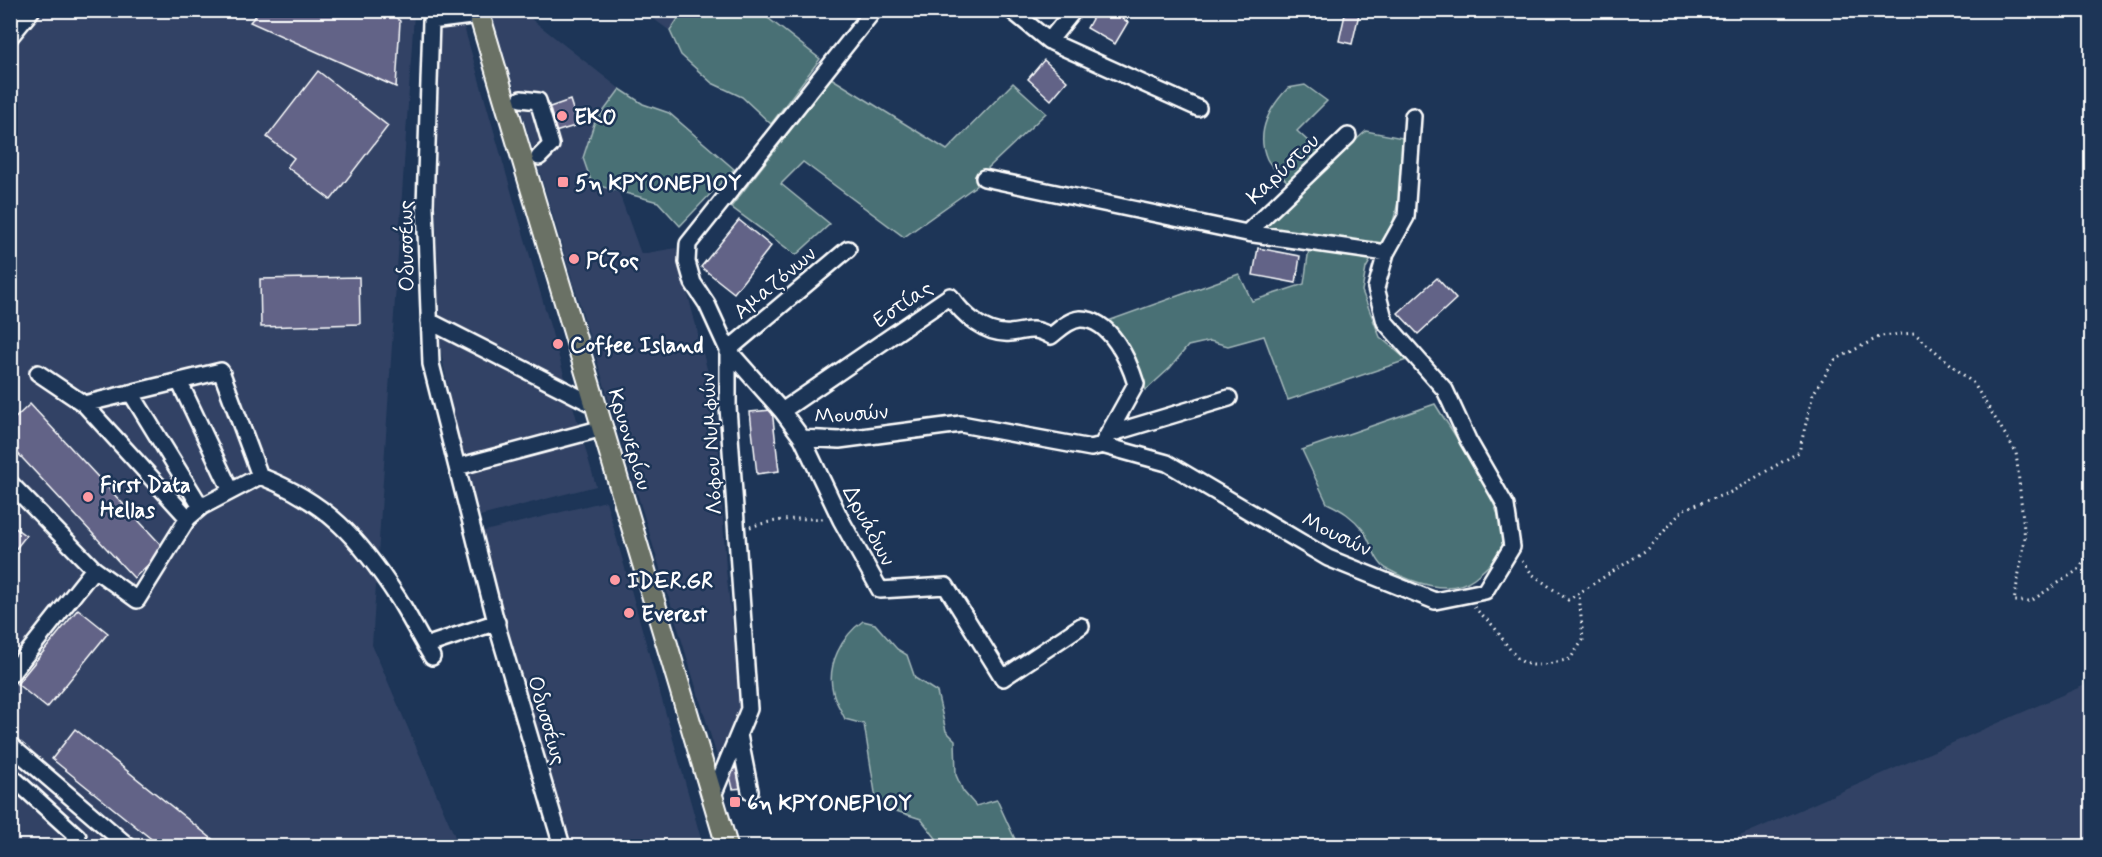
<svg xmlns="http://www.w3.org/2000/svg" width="2102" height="857" font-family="Mynerve,sans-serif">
<rect width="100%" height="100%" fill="#1d3557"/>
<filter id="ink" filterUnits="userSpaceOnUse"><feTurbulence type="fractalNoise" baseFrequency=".0167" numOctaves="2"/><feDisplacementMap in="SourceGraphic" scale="12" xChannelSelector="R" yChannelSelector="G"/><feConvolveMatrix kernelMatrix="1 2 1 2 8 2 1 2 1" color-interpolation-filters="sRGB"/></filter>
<g filter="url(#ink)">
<path fill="#324365" d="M44,11H412L414,14L372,645L459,846H11L10,52Z
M499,11H521L620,89L594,124L583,158L592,184L619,193L641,254L676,248L716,404L726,570L741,706L719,763L493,18Z
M643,11H683L670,31Z
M464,27L596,486L480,516L454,418L441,352L435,192L440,30Z
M606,501L703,846H570L481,532Z
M2091,675V846H1717L2085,685Z"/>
<path fill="#497074" stroke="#a4b8ba" stroke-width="1.5" d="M683,11H759L820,59L771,124L742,97L712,83L681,55L670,31Z
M831,78L947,150L1013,83L1046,113L988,168L977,185L904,237L803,162L781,184L830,224L796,255L731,207Z
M1305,85L1327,101L1297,131L1331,162L1366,131L1403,138L1402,187L1393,222L1366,268L1362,291L1380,337L1407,360L1288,400L1264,336L1228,346L1210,341L1188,346L1170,368L1146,390C1136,359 1129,344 1105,322L1239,274L1252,301L1304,284L1311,234L1263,228L1300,193C1290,183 1273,171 1267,159C1255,132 1270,107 1288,88Z
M620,89L643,104L669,113L734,169L680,226L658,202L592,184L583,158L594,124Z
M1435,404C1452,432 1513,517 1502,548C1498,559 1483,571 1474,578C1449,597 1411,582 1387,569C1375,563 1371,541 1363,530C1353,517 1342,510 1327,503L1302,450Z
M863,621L875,624L897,649L907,655L915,678L937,692L946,731L955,740L956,775L963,791L976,806L997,800L1018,846H949L938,841L921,819L877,805L864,724L845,719C841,710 835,701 833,692C826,665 842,636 863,621Z"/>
<path fill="#626387" stroke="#fff" stroke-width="1.5" d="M261,10H388L400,21L396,87L250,22Z
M1097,10H1108L1128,22L1115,44L1087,28Z
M1346,10H1360L1352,44L1339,41Z
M1044,60L1067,81L1051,100L1028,79Z
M318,71L388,126L331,200L287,167L294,158L267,137Z
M570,100L578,125L555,132L547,108Z
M739,220L771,246L734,293L701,267Z
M1258,248L1300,256L1296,283L1253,275Z
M359,277L360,324L261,327L260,279Z
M1437,278L1456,299L1418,334L1398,313Z
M30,404L165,549L134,578L10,445V423Z
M772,410L779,471L757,474L750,412Z
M10,524L26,536L10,556Z
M78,609L108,633L47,708L17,684Z
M75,729L221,846H160L52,759Z
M741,761L743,788L733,789L729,772L732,771V763Z"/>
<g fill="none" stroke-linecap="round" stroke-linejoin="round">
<g stroke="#fff" stroke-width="20">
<path id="minor" d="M1011,10L1049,41L1198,108
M431,21L425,206L431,364L497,626L562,846
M431,21L479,15L487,10
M10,37L32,10
M1049,41L1074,10
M521,99L538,101L551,145L539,157
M984,178L1247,233L1386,253
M1247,233L1348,136
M848,249L728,350L782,411L802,438L841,520L880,590L946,586L1003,678L1081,626
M429,321L596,406
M38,373L84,404L188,518
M179,381L231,491
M131,393L201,507
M84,404L221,371L260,476
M782,411L950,296C963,315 985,335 1010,333C1029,331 1032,326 1051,336C1059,330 1068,320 1080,319C1110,318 1129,361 1136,384L1102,445
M1109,434L1229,398
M802,438L839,440L961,424L1091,448L1102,445L1167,463L1328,558L1435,601L1485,591L1512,547L1506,506L1468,440L1445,390L1385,322L1376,288L1386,253L1406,217L1413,116
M457,467L603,428
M10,483L94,569L137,600L188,518L201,507L260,476C327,502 359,538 398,598C410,617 420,638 432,657
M425,646L497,622
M10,675L94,569
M739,735L750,791
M10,745L128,846
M10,775L78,837
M712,798L749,709L728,407V350L707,304L693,283L687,262L688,244L874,10"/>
</g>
<g stroke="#fff" stroke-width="24">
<path id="major" d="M478,10L727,846"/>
</g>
<path stroke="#fff" stroke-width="3" stroke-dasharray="1.5 4.5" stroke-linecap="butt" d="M750,527C775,519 800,518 826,519
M1522,561L1532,574L1568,600L1648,549L1684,509L1731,492L1799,452L1813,394L1835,360L1881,336L1914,333L1974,384L2016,452L2025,539L2014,601H2031L2078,570L2092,549
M1474,607C1481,615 1491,622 1497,631C1523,669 1524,670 1570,659L1583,640L1579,594"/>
<use href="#minor" stroke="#1d3557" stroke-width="15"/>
<use href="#major" stroke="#6a7165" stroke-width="20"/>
</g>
</g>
<g fill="#ff9aa2" stroke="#1d3557" stroke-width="2">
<circle cx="562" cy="116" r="6"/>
<rect x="557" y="176" width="12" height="12" rx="3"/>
<circle cx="574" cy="259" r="6"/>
<circle cx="558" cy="344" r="6"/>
<circle cx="88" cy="497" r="6"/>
<circle cx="615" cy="580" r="6"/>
<circle cx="629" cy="613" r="6"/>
<rect x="729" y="796" width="12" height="12" rx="3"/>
</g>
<g text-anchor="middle" stroke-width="5" stroke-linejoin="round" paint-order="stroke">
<g font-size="22" font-weight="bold" fill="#fff" stroke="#1d3557" text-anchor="start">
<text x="574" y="124">EKO</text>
<text x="575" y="190">5η ΚΡΥΟΝΕΡΙΟΥ</text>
<text x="586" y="267">Ρίζος</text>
<text x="570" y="352">Coffee Island</text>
<text x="100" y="492">First Data<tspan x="100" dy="25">Hellas</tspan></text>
<text x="627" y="588">IDER.GR</text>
<text x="641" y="621">Everest</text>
<text x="747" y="810">6η ΚΡΥΟΝΕΡΙΟΥ</text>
</g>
<g font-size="22" fill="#fff" stroke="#1d3557">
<text transform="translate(1282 168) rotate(-44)" y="8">Καρύστου</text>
<text transform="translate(405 246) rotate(-91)" y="8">Οδυσσέως</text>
<text transform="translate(774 282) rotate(-40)" y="8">Αμαζόνων</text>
<text transform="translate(902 303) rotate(-34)" y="8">Εστίας</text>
<text transform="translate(851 413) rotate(-4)" y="8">Μουσών</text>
<text transform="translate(631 439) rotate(73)" y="8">Κρυονερίου</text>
<text transform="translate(710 444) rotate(-93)" y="8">Λόφου Νυμφών</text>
<text transform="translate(870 525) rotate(62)" y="8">Δρυάδων</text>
<text transform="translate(1337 533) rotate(26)" y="8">Μουσών</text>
<text transform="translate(548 720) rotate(74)" y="8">Οδυσσέως</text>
</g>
</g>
<rect width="2102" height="857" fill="none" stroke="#1d3557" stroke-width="36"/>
<rect x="18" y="18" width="2066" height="821" fill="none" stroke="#fff" stroke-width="2" filter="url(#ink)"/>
</svg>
